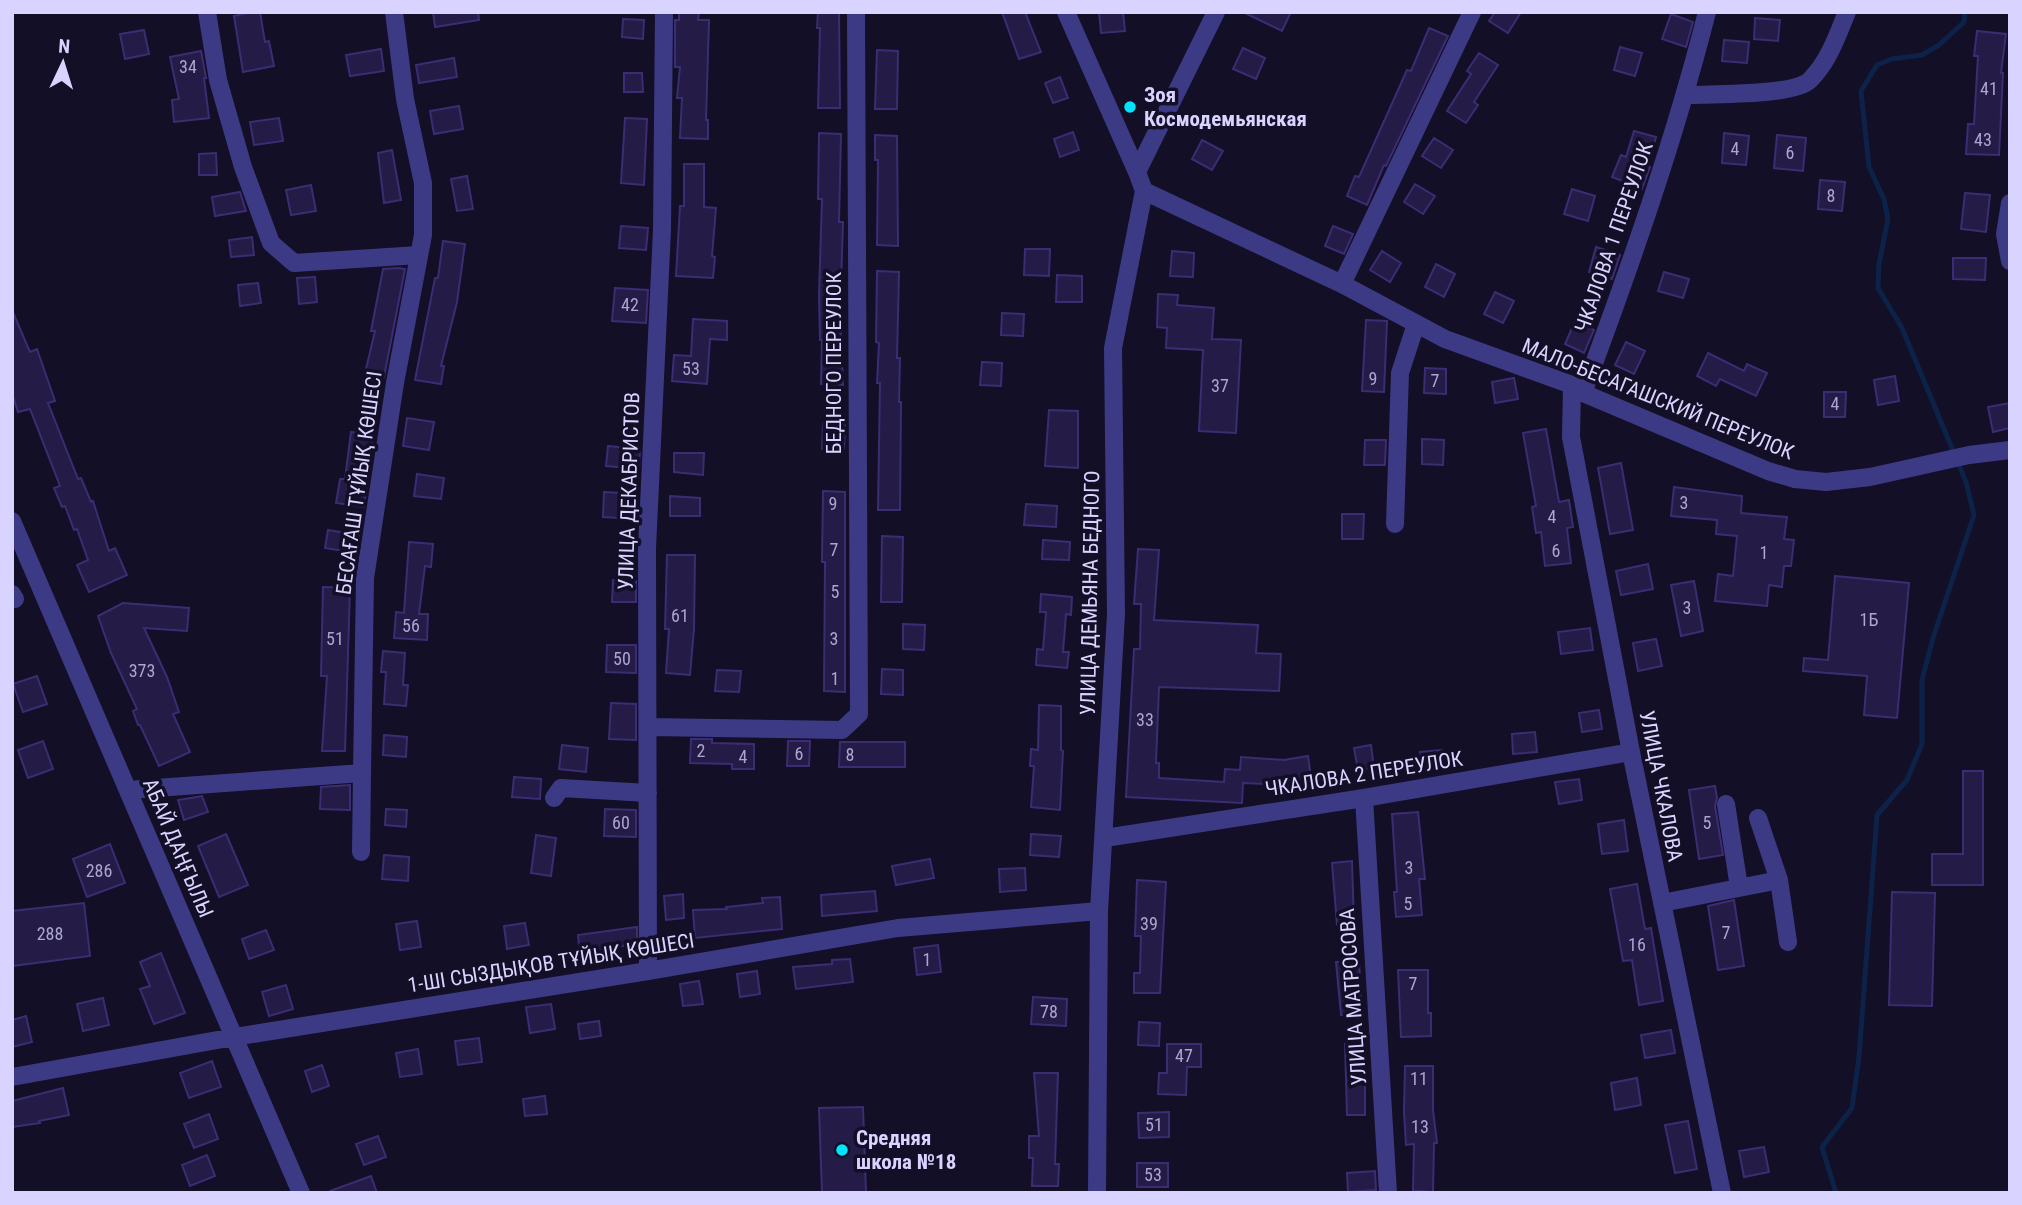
<svg xmlns="http://www.w3.org/2000/svg" width="2022" height="1205" font-family="'Roboto Condensed',sans-serif">
<rect width="100%" height="100%" fill="#130f26"/>
<g fill="none" stroke-linecap="round" stroke-linejoin="round">
<path stroke="#0c2248" stroke-width="5" d="M1836,1193L1822,1147L1852,1108L1859,1057L1877,815L1907,780L1922,744V680L1933,638L1974,515L1966,482L1902,328L1878,288L1879,264L1888,219L1884,199L1869,167L1861,91L1877,65L1892,59L1922,55L1939,45L1964,22L1965,12"/>
</g>
<path fill="#241b47" stroke="#3b2d73" stroke-width="2" d="M252,12H260L265,42L269,41L274,66L243,72L234,16Z
M433,12H478L479,20L435,27Z
M679,12H699L698,20H709L706,120H708V139L680,138L682,98H677L680,67H675V20H679Z
M818,12H839L840,108H818L820,28H817Z
M1002,12H1025L1041,52L1019,59Z
M1099,12H1123L1125,31L1101,33Z
M1243,12H1291L1282,31Z
M1495,12H1521L1508,33L1489,21Z
M1671,14L1693,22L1686,47L1662,39Z
M1755,18L1780,20L1778,41L1754,39Z
M623,19L644,20L643,39L622,37Z
M1429,28L1448,36L1386,166L1384,165L1367,205L1347,196L1355,176L1359,177L1407,70L1411,71Z
M144,30L149,54L125,59L120,34Z
M1977,31L2006,34L2001,73H2003L1999,155L1966,154L1968,124H1974L1978,56H1974Z
M1724,40L1749,42L1747,63L1722,61Z
M1620,47L1642,53L1635,76L1614,70Z
M1243,48L1265,58L1256,79L1233,69Z
M381,49L384,71L350,76L346,55Z
M877,50L898,51L897,109H875Z
M201,51L206,78H204L209,118L174,122L172,100L179,99L170,57Z
M1479,53L1498,65L1474,102L1478,105L1466,123L1447,111L1471,74L1467,71Z
M454,58L457,77L419,83L416,65Z
M624,73H642L643,92H624Z
M1060,77L1068,98L1053,103L1045,83Z
M459,106L463,129L434,134L430,111Z
M279,118L283,141L254,145L250,122Z
M625,118L647,119L644,185L621,183Z
M1634,131L1656,137L1648,166L1650,167L1642,189L1612,177L1621,155L1626,157Z
M1073,132L1079,150L1060,157L1054,139Z
M819,133L841,134L839,222H843L840,315L843,385L821,384L822,340H820L819,295L822,199H818Z
M1724,133L1749,136L1746,165L1722,163Z
M875,135L897,136L898,246L877,245L878,160H875Z
M1777,135L1806,138L1803,171L1774,168Z
M1434,138L1453,150L1441,168L1422,156Z
M1202,140L1223,151L1212,170L1192,159Z
M392,150L401,200L384,203L378,153Z
M216,153L217,175H199V154Z
M684,164H704V207L716,208L712,256L715,257L713,278L676,276L680,206H684Z
M467,176L473,209L457,211L451,179Z
M1820,180L1845,182L1842,211L1818,209Z
M1415,184L1435,196L1423,214L1404,202Z
M311,185L316,211L291,215L286,190Z
M1572,189L1595,196L1588,221L1564,214Z
M240,192L246,211L215,216L212,197Z
M1965,193L1990,195L1986,232L1961,229Z
M621,226L648,228L646,250L619,248Z
M1333,226L1353,234L1344,254L1325,246Z
M252,237L254,255L231,257L229,240Z
M443,241L465,244L457,302L441,366H444L441,384L415,380L435,278H438Z
M1596,247L1620,255L1612,279L1589,272Z
M1025,249H1050L1049,276L1024,275Z
M1172,251L1194,253L1193,277L1170,276Z
M1382,251L1401,263L1390,282L1370,270Z
M1953,258H1986L1985,280L1953,279Z
M1436,264L1455,274L1444,297L1425,287Z
M398,268L405,269L384,377L365,373L375,331H371L383,269Z
M877,271L899,272L897,358H900L899,402H901L900,510H878L880,383H877L879,343L876,342Z
M1664,272L1689,279L1683,298L1658,291Z
M1057,275L1082,276V302H1056Z
M315,277L317,302L299,304L297,278Z
M258,283L261,303L240,306L238,285Z
M615,288L648,290L646,323L612,321Z
M1495,292L1514,301L1503,323L1484,314Z
M1158,294L1178,295L1177,305L1214,308L1212,339L1241,340L1236,433L1199,431L1203,350L1166,348L1167,328L1157,327Z
M12,310L30,352L37,349L55,401L48,403L78,479L81,478L91,502L93,501L109,551L115,548L127,575L89,592L77,565L88,560L77,529L74,530L65,506L62,507L54,488L60,486L30,409L18,412L12,393Z
M1002,313L1024,314L1023,336L1001,335Z
M693,319L727,321V340L710,339L707,384L672,381L674,355L691,356Z
M1366,320L1387,321L1384,392L1362,391Z
M1575,321L1594,330L1584,353L1565,344Z
M1626,342L1645,351L1634,374L1615,365Z
M1708,353L1744,371L1747,364L1767,373L1756,396L1720,379L1716,386L1697,376Z
M982,362L1002,363L1001,386L980,385Z
M1425,368L1446,369V394L1424,393Z
M1895,376L1899,401L1878,405L1874,380Z
M1514,378L1518,399L1495,403L1492,382Z
M1824,392H1846L1845,417H1824Z
M2010,403V428L1993,432L1988,407Z
M1049,410L1078,411V468L1045,466Z
M407,418L434,422L429,450L403,446Z
M823,423L845,424L844,449H822Z
M1546,429L1559,502L1569,500L1573,527L1567,528L1571,563L1545,566L1541,532L1536,533L1532,507L1536,506L1523,433Z
M351,432L373,435L364,507L336,503L340,479H345Z
M1422,439L1444,440L1443,465L1422,464Z
M1365,440H1386L1385,465H1364Z
M608,446L640,449L639,469L606,466Z
M674,453H704L703,475L674,472Z
M1621,463L1633,530L1610,534L1598,468Z
M417,474L444,478L441,499L414,496Z
M1674,487L1742,496L1741,513L1787,517L1784,539L1794,540L1791,566H1784L1782,587L1769,585L1767,606L1715,601L1718,574L1733,576L1737,536L1716,534L1717,520L1671,516Z
M823,491L845,492V692L824,691L825,562H822Z
M604,492L638,494L637,519L603,517Z
M670,496L700,498V516H670Z
M1026,504L1057,506L1056,527L1024,525Z
M1342,514H1364L1363,539H1342Z
M328,530L359,535L356,553L325,548Z
M882,536L903,537L902,602H881Z
M1043,540L1070,542L1069,560L1042,559Z
M409,542L433,544L431,567L425,566L419,614H428L427,640L394,638L396,612L404,613Z
M1138,549L1159,550L1154,620L1258,625L1256,653L1281,654L1279,691L1159,687L1156,763H1159V778L1224,782L1225,769L1240,770L1241,757L1284,760L1308,756L1312,785L1292,788V785L1243,783L1242,803L1126,797L1134,649H1140L1141,604H1134Z
M667,555H695L694,629L690,675L666,673L669,629H665Z
M1648,564L1653,589L1621,595L1616,571Z
M1835,576L1909,583L1897,718L1864,715L1867,676L1803,671L1804,658L1828,660Z
M613,580L636,581V602H612Z
M1694,581L1703,631L1681,636L1671,585Z
M323,587L350,588L345,751H322L327,676H321Z
M1041,594L1072,597L1071,615L1066,614L1063,652H1069L1067,668L1036,665L1037,649L1043,650L1046,612H1040Z
M123,603L189,608L187,631L144,628L167,677L179,712L173,714L190,752L159,766L140,725H138L133,711L137,709L111,653L98,616Z
M903,624L925,625L924,650L903,649Z
M1590,628L1593,650L1561,654L1558,632Z
M1656,639L1662,666L1638,671L1633,643Z
M607,645H636V673L606,672Z
M383,651L405,653L403,685H408L406,706L384,704L386,672H381Z
M882,669L903,670V695L881,694Z
M717,670L741,671L739,692L715,691Z
M37,676L47,704L23,712L13,684Z
M611,703L636,704V740L609,739Z
M1039,705L1061,706V750L1063,751L1060,810L1031,807L1034,766H1030L1031,749L1038,750Z
M1599,710L1602,729L1582,732L1579,713Z
M1535,732L1537,752L1513,754L1512,734Z
M384,735L407,737L406,757L383,755Z
M691,739H712V743L754,744V769H732V764L690,763Z
M43,741L53,769L28,778L18,750Z
M788,741H810L809,766H787Z
M840,742H905V767H839Z
M562,745L588,748L586,772L559,769Z
M1371,745L1374,768L1358,770L1354,748Z
M1442,750L1443,767L1421,768L1420,752Z
M1963,771H1983V885H1932V854H1963Z
M514,777L541,779L540,799L512,797Z
M1579,779L1582,800L1559,804L1555,782Z
M350,785V810L320,809L321,787Z
M1715,786L1717,798L1715,806L1723,855L1699,859L1689,790Z
M202,796L208,812L184,820L178,800Z
M386,809L407,810L406,827L385,825Z
M605,809L636,810V837L604,836Z
M1418,812L1425,879H1419L1422,915L1396,917L1394,892H1397L1392,814Z
M1624,820L1628,851L1602,854L1598,824Z
M226,834L248,885L219,897L198,846Z
M1031,834L1061,836L1059,857L1030,855Z
M536,835L556,838L551,876L531,873Z
M110,844L125,883L87,897L73,859Z
M384,855L409,857L408,881L382,879Z
M930,859L934,878L896,885L892,866Z
M1352,861L1354,924L1337,925L1332,863Z
M1025,868L1026,890L1000,892L999,869Z
M1137,880L1166,882L1160,993H1134V973H1140L1141,936H1135Z
M1637,884L1645,929L1651,928L1663,1001L1639,1005L1632,960L1623,961L1610,889Z
M875,891L877,911L822,916L821,895Z
M1892,892L1935,893L1932,1006L1889,1005Z
M683,894L684,918L666,920L664,896Z
M780,897L782,929L695,938L693,910L727,909L726,907L763,903L762,898Z
M1734,900L1744,966L1718,970L1708,906Z
M84,903L90,956L12,966V911Z
M417,921L421,947L400,950L396,924Z
M525,923L529,945L507,949L504,926Z
M637,927V945L605,947V952L580,955L578,935Z
M266,930L274,950L249,959L242,939Z
M938,945L941,972L917,975L914,948Z
M161,953L185,1013L154,1024L140,989L150,986L140,962Z
M850,959L853,982L796,989L793,967L832,964V960Z
M1359,961L1362,1014L1341,1015L1336,962Z
M1398,970H1428V1013H1431V1036L1401,1037Z
M757,971L760,994L740,997L737,974Z
M699,981L703,1004L683,1006L680,984Z
M286,985L293,1009L269,1016L262,992Z
M1033,997L1067,999L1066,1026L1031,1024Z
M103,998L109,1025L83,1031L77,1004Z
M551,1004L555,1029L530,1033L526,1007Z
M26,1016L32,1042L12,1047V1020Z
M599,1021L601,1036L580,1039L578,1024Z
M1139,1022L1160,1023L1159,1046L1138,1045Z
M1671,1030L1675,1053L1645,1058L1641,1035Z
M479,1038L482,1062L458,1065L455,1041Z
M1365,1043V1115H1347L1345,1044Z
M1167,1044H1201V1067H1187L1186,1095L1158,1094L1159,1073H1167Z
M418,1049L422,1074L400,1077L396,1053Z
M212,1061L221,1087L189,1098L180,1073Z
M322,1065L329,1086L312,1092L305,1071Z
M1405,1066H1433V1110L1437,1143H1434L1433,1192L1413,1191L1414,1144L1406,1145L1404,1112Z
M1034,1073H1058L1055,1164H1059L1058,1186H1032L1033,1158H1029V1136H1039Z
M1637,1078L1641,1105L1615,1110L1611,1083Z
M63,1088L69,1115L39,1121L40,1123L12,1127V1101Z
M545,1096L547,1114L525,1116L523,1099Z
M863,1107L866,1193H822L819,1108Z
M1169,1112V1137L1139,1138L1138,1113Z
M209,1114L218,1139L194,1148L184,1124Z
M1688,1121L1697,1169L1675,1173L1665,1125Z
M378,1136L386,1157L364,1165L356,1144Z
M1764,1147L1769,1172L1744,1177L1739,1151Z
M207,1155L215,1176L190,1186L182,1165Z
M1137,1163H1168V1187H1137Z
M1375,1171L1376,1190L1348,1192L1347,1173Z
M371,1176L377,1193H330V1191Z"/>
<g fill="none" stroke-linecap="round" stroke-linejoin="round">
<path stroke="#3d3a85" stroke-width="18" d="M207,12L218,80L243,167L271,243L294,263L419,255
M1066,12L1137,172L1144,191L1113,348L1116,614L1099,911L1097,1193
M1686,95C1712,94 1794,96 1810,80C1829,61 1837,36 1847,12
M1137,172L1216,12
M1144,191L1342,284L1445,339L1572,385L1583,393L1768,471L1795,479L1826,482L1870,477L1969,455L2010,450
M2010,203L2005,234L2010,261
M1342,284L1472,12
M1572,385L1571,437L1631,752L1722,1193
M1583,393C1630,267 1674,142 1707,12
M12,521L301,1193
M1395,524L1400,373L1416,324
M12,594L15,599
M649,727L842,730L859,714L856,12
M129,790L362,773L365,578L395,383L423,235V183L405,99L394,12
M554,798L561,788L648,793
M1364,798L1388,1193
M1726,804L1739,887
M1758,818L1779,880L1788,942
M1105,838L1364,798L1631,752
M361,852L362,773
M1662,903L1779,880
M648,971L647,548L662,230L664,12
M12,1077L234,1037L648,971L898,928L1099,911"/>
</g>
<g fill="#00e5ff" stroke="#130f26" stroke-width="2.5">
<circle cx="1130" cy="107" r="7"/>
<circle cx="842" cy="1150" r="7"/>
</g>
<g text-anchor="middle" stroke-width="7" stroke-linejoin="round" paint-order="stroke">
<g font-size="18" fill="#aca6d1">
<text x="188" y="73">34</text>
<text x="1989" y="95">41</text>
<text x="1983" y="146">43</text>
<text x="1735" y="155">4</text>
<text x="1790" y="159">6</text>
<text x="1831" y="202">8</text>
<text x="630" y="311">42</text>
<text x="691" y="375">53</text>
<text x="1373" y="385">9</text>
<text x="1435" y="387">7</text>
<text x="1220" y="392">37</text>
<text x="1835" y="410">4</text>
<text x="1684" y="509">3</text>
<text x="833" y="510">9</text>
<text x="1552" y="523">4</text>
<text x="834" y="556">7</text>
<text x="1556" y="557">6</text>
<text x="1764" y="559">1</text>
<text x="835" y="598">5</text>
<text x="1687" y="614">3</text>
<text x="680" y="622">61</text>
<text x="1869" y="626">1Б</text>
<text x="411" y="632">56</text>
<text x="335" y="645">51</text>
<text x="834" y="645">3</text>
<text x="622" y="665">50</text>
<text x="142" y="677">373</text>
<text x="835" y="685">1</text>
<text x="1145" y="726">33</text>
<text x="701" y="757">2</text>
<text x="799" y="760">6</text>
<text x="850" y="761">8</text>
<text x="743" y="763">4</text>
<text x="621" y="829">60</text>
<text x="1707" y="829">5</text>
<text x="1409" y="874">3</text>
<text x="99" y="877">286</text>
<text x="1408" y="910">5</text>
<text x="1149" y="930">39</text>
<text x="1726" y="939">7</text>
<text x="50" y="940">288</text>
<text x="1637" y="951">16</text>
<text x="927" y="966">1</text>
<text x="1413" y="990">7</text>
<text x="1049" y="1018">78</text>
<text x="1184" y="1062">47</text>
<text x="1419" y="1085">11</text>
<text x="1154" y="1131">51</text>
<text x="1420" y="1133">13</text>
<text x="1153" y="1181">53</text>
</g>
<g font-size="21" font-weight="bold" fill="#d9d4ff" stroke="#130f26" text-anchor="start">
<text x="1144" y="102">Зоя<tspan x="1144" dy="24">Космодемьянская</tspan></text>
<text x="856" y="1145">Средняя<tspan x="856" dy="24">школа №18</tspan></text>
</g>
<g font-size="21" fill="#d9d4ff" stroke="#130f26">
<text transform="translate(1614 237) rotate(-71)" y="7">ЧКАЛОВА 1 ПЕРЕУЛОК</text>
<text transform="translate(834 363) rotate(-90)" y="7">БЕДНОГО ПЕРЕУЛОК</text>
<text transform="translate(1658 399) rotate(22)" y="7">МАЛО-БЕСАГАШСКИЙ ПЕРЕУЛОК</text>
<text transform="translate(359 483) rotate(-82)" y="7">БЕСАҒАШ ТҰЙЫҚ КӨШЕСІ</text>
<text transform="translate(629 491) rotate(-88)" y="7">УЛИЦА ДЕКАБРИСТОВ</text>
<text transform="translate(1090 593) rotate(-89)" y="7">УЛИЦА ДЕМЬЯНА БЕДНОГО</text>
<text transform="translate(1364 774) rotate(-9)" y="7">ЧКАЛОВА 2 ПЕРЕУЛОК</text>
<text transform="translate(1661 786) rotate(79)" y="7">УЛИЦА ЧКАЛОВА</text>
<text transform="translate(178 848) rotate(67)" y="7">АБАЙ ДАҢҒЫЛЫ</text>
<text transform="translate(551 963) rotate(-9)" y="7">1-ШІ СЫЗДЫҚОВ ТҰЙЫҚ КӨШЕСІ</text>
<text transform="translate(1353 997) rotate(-94)" y="7">УЛИЦА МАТРОСОВА</text>
</g>
</g>
<rect width="2022" height="1205" fill="none" stroke="#d9d4ff" stroke-width="28"/>
<g transform="translate(63 63) rotate(4)" stroke="#130f26" stroke-width="5" paint-order="stroke">
<path d="M0-5L12 26L0 18L-12 26Z" fill="#d9d4ff"/>
<text y="-10" font-size="19" font-weight="bold" text-anchor="middle" fill="#d9d4ff">N</text>
</g>
</svg>
